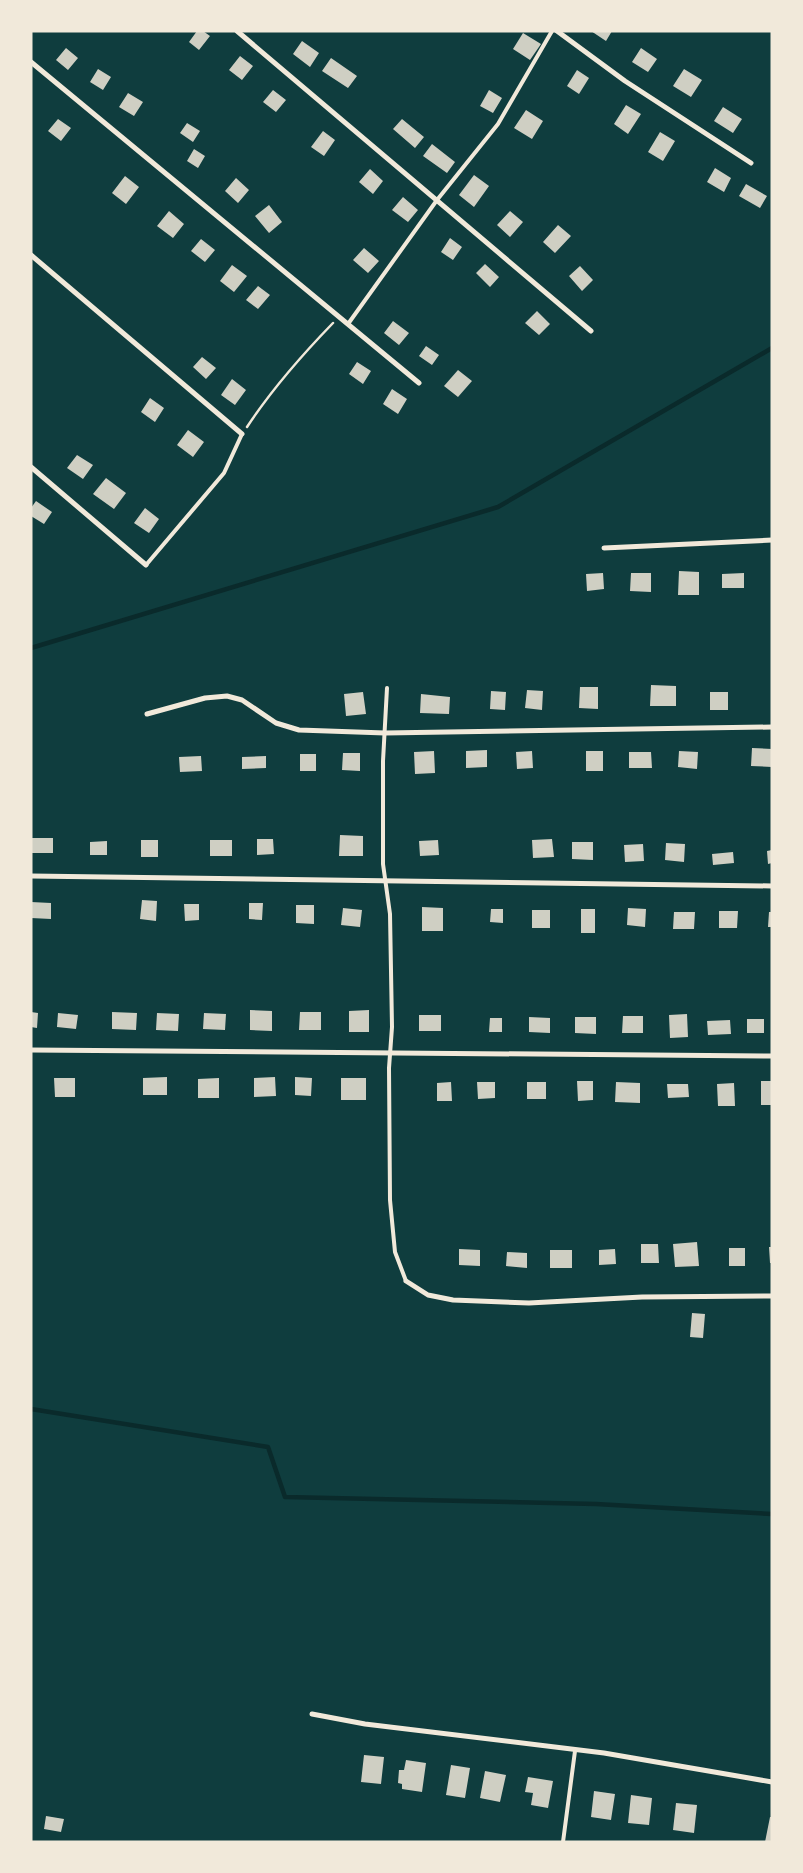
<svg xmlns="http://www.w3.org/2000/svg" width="803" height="1873" font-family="Overpass,sans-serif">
<rect width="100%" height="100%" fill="#0f3d3e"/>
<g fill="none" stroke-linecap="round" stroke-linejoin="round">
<path stroke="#0a2a2b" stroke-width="4.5" d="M31,648L498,507L772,348
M31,1409L268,1447L285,1497L596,1504L772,1514"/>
</g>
<path fill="#cfcfc3" d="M197,31H203L210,36L199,50L189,42Z
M591,31H612L606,41Z
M523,33L541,44L530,60L513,49Z
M302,41L319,53L310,67L293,54Z
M66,48L78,58L68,70L56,60Z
M641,48L657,59L648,72L632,62Z
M240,56L253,66L242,80L229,70Z
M331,58L357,76L348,88L322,71Z
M98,69L111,77L103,90L90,82Z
M684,69L702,80L691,97L673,86Z
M577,70L589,78L579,94L567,86Z
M273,90L286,100L276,112L263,102Z
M489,90L502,98L493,113L480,106Z
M128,93L143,102L134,116L119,107Z
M626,105L641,114L628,134L614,124Z
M723,107L742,119L733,133L714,121Z
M526,110L543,121L532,139L514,128Z
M58,119L71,128L61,141L48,131Z
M402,119L424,137L415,148L393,129Z
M187,123L200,131L193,142L180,133Z
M323,131L335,140L324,156L311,147Z
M660,132L675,141L663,161L648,152Z
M432,144L455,162L447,173L423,156Z
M194,149L205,156L198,168L187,161Z
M715,168L731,178L724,192L707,182Z
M370,169L383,181L373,194L359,182Z
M474,175L489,186L474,207L459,195Z
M125,176L139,187L126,204L112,193Z
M236,178L249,190L238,203L225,191Z
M746,184L767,196L760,208L739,196Z
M403,197L418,210L408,222L392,210Z
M269,205L282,222L269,233L255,216Z
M169,211L184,224L173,238L157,226Z
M510,211L523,222L510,237L497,225Z
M558,225L571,236L555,253L543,242Z
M450,238L462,247L453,260L441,252Z
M201,239L215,250L205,262L191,251Z
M364,248L379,261L368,273L353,260Z
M485,264L499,277L490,287L476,273Z
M232,265L247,276L234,292L220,281Z
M580,266L593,280L582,291L569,276Z
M258,286L270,295L258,309L246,300Z
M537,311L550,324L539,335L525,323Z
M393,321L409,333L399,345L384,333Z
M426,346L439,355L432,365L419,356Z
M202,357L216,368L206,379L193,367Z
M357,362L371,371L363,384L349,374Z
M458,370L472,381L458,397L444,386Z
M232,379L246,390L235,405L221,395Z
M392,389L407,399L398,414L383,404Z
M150,398L164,408L155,422L141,412Z
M188,430L204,442L193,457L177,445Z
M77,455L93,465L83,479L67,468Z
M106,478L126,493L114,509L93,494Z
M36,501L52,512L44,524L31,516V508Z
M145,508L159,519L149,533L134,523Z
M679,571L699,572V595H678Z
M603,573L604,589L587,591L586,574Z
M631,573H651V592L630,591Z
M744,573V588H722V574Z
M651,685L676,686V706H650Z
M580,687H598V709L579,708Z
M527,690L543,691L542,710L525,708Z
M491,691L506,692L505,710L490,709Z
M363,692L366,714L346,716L344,694Z
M710,692H728V710H710Z
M421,694L450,697L449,714L420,713Z
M752,748L772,749V767L751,766Z
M487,750V767L466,768V751Z
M434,751L435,773L415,774L414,752Z
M532,751L533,768L517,769L516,752Z
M586,751H603V771H586Z
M679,751L698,752L697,769L678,767Z
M629,752H651L652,768H629Z
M343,753H360V771L342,770Z
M300,754H316V771H300Z
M201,756L202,771L180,772L179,757Z
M266,756V768L242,769V757Z
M340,835L363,836V856H339Z
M31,838H53V853H31Z
M257,839H273L274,854L257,855Z
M552,839L554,857L533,858L532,840Z
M141,840H158V857H141Z
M210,840H232V856H210Z
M438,840L439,855L420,856L419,841Z
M107,841V855H90V842Z
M572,842H593V860L572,859Z
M666,843L685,844L684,862L665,860Z
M643,844L644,861L625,862L624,845Z
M772,850V863L768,864L767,851Z
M733,852L734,863L713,865L712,854Z
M142,900L157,901L156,921L140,919Z
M31,902L51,903V919L31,918Z
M249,903H263L262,920L249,919Z
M184,904H199V920L185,921Z
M296,905H314V924L296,923Z
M422,907L443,908V931H422Z
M343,908L362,910L360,927L341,925Z
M628,908L646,909L645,927L627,925Z
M491,909H503V923L490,922Z
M581,909H595V933H581Z
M532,910H550V928H532Z
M719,911H738L737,928H719Z
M674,912H695L694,929H673Z
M769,912H772V927H768Z
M250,1010L272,1011V1031L250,1030Z
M369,1010V1032H349V1011Z
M31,1012L38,1013L37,1028L31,1027Z
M112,1012L137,1013L136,1030L112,1029Z
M300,1012H321V1030H299Z
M58,1013L78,1015L76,1029L57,1027Z
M157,1013L179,1014L178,1031L156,1030Z
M204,1013L226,1014L225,1030L203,1029Z
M687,1014L688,1037L670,1038L669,1015Z
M419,1015H441V1031H419Z
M623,1016H643V1033H622Z
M529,1017L550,1018V1033L529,1032Z
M575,1017H596V1034L575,1033Z
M490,1018H502V1032H489Z
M747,1019H764V1033H747Z
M730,1020L731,1034L708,1035L707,1021Z
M167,1077V1095H143V1078Z
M275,1077L276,1096L254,1097V1078Z
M295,1077L312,1078L311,1096L295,1095Z
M54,1078H75V1097H55Z
M219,1078V1098H198V1079Z
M341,1078H366V1100H341Z
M577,1081H593V1100L578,1101Z
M761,1081H772V1105H761Z
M451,1082L452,1101H437V1083Z
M477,1082H495V1098L478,1099Z
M527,1082H546V1099H527Z
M616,1082L640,1083V1103L615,1102Z
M734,1083L735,1106H718L717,1084Z
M667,1084H688L689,1097L668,1098Z
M697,1242L699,1266L675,1267L673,1244Z
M641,1244H658L659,1263H641Z
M769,1247H772V1263H770Z
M729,1248H745V1266H729Z
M459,1249L480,1250V1266L459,1265Z
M615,1249L616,1264L599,1265V1250Z
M550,1250H572V1268H550Z
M507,1252L527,1253V1268L506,1266Z
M692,1313L705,1314L703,1338L690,1337Z
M364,1755L384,1757L381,1784L361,1782Z
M406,1760L426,1763L422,1792L402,1789V1784L398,1783L399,1770H404Z
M451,1765L470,1768L465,1798L446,1795Z
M485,1771L506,1775L500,1802L480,1798Z
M528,1777L553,1781L548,1808L531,1805L533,1793L525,1792Z
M594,1791L615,1794L611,1820L591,1817Z
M631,1795L652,1798L649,1825L628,1823Z
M676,1803L697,1805L694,1833L673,1830Z
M46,1816L64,1819L61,1832L44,1829Z
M770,1817H772V1842H765Z"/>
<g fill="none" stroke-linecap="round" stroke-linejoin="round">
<path stroke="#f1e9da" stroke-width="2.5" d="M247,427C272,389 301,356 333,323"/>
<path stroke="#f1e9da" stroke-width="4" d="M348,324L437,200L498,124L552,31
M146,565L224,473L242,434
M387,688L383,761V864L390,914L392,1027L389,1068L390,1200L395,1252L406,1281
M563,1842L575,1751"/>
<path stroke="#f1e9da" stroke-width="5" d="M237,31L591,331
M557,31L625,81L751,163
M31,62L419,383
M31,255L242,434
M31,467L146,565
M604,548L772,540
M147,714L205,698L227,696L242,700L276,723L299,730L385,733L772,727
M31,876L772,886
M31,1050L772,1056
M406,1281L428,1295L453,1300L529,1303L642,1297L772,1296
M312,1714L365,1724L604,1753L772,1782"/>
</g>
<rect width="803" height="1873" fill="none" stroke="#f1e9da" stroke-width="65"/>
</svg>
